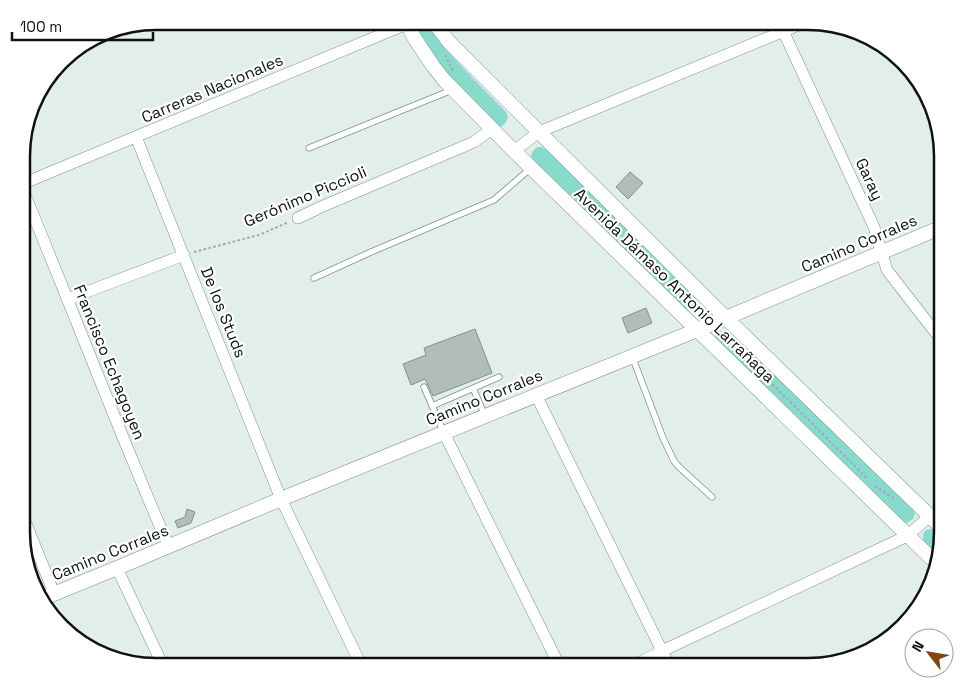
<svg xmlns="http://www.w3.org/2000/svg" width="964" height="688" font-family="'Space Grotesk',sans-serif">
<rect width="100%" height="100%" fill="#e1eeeb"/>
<path fill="#88dacc" d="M424,23C434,30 440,43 449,53C467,73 487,92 506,112L508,117C506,123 504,127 498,126L459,89L433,56L418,33V27L420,24Z
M537,147H541L546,149L697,299L698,301L696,304L690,310H688L683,307L532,160L531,155L533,151Z
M719,330C734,335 744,352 759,360L912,507L915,514L913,519L907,523L902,521L717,340L715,336V333Z
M932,529L942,537V541L937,555L923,540V534L926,530Z"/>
<path fill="#b0bdba" stroke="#838f8d" d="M630,172L643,183L628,199L616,187Z
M646,308L652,323L628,333L622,318Z
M475,329L492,373L433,396L425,379L411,385L403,364L426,355L424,348Z
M187,509L195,512L191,523L178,528L175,521L185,517Z"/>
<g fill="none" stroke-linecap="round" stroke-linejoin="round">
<g stroke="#838f8c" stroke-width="7">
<path id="service" d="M309,148L452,90
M314,278L371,252L494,200L531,168
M632,356L663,438L674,461L679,467L712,497
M424,387L444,433
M473,388L485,416
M432,406L499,377"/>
</g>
<g stroke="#838f8c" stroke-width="12">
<path id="minor" d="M779,22L874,227L887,270L942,341
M136,137L281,499L362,667
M514,151L539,132L806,22
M22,184L414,21
M22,188C72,307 117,428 169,547
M298,218L321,207L474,142L492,129
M68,299L184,255
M536,395L670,667
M444,433L560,667
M22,514L54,593
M117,568L163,666
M631,667L662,651L907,536L930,516"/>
</g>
<g stroke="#838f8c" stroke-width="15">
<path id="tertiary" d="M406,21L415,39L433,66L445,81L514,151L935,562
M433,21L449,42L539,132L726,318L942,528
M39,600L117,568L281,499L697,330L942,227"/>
</g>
<path stroke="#9ea9a6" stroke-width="2" stroke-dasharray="2.5 2.5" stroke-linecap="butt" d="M445,55L453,71
M631,248L641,254L650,267
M194,252L259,235L289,222
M664,281L674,287L679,295
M732,347L746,358L868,479
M875,486L896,500
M935,538L941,545"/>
<use href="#service" stroke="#fff" stroke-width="5.5"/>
<use href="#minor" stroke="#fff" stroke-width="11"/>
<use href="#tertiary" stroke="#fff" stroke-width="14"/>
</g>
<g text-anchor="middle" stroke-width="4.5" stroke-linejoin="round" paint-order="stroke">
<g font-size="16" fill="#0d1110" stroke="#fff">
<text transform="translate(212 88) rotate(-23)" y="6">Carreras Nacionales</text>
<text transform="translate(870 179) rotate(65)" y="6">Garay</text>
<text transform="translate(305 196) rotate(-23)" y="6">Gerónimo Piccioli</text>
<text transform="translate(859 243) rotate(-23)" y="6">Camino Corrales</text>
<text transform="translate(675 285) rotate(44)" y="6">Avenida Dámaso Antonio Larrañaga</text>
<text transform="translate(224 312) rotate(68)" y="6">De los Studs</text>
<text transform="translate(110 362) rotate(68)" y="6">Francisco Echagoyen</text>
<text transform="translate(484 397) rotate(-22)" y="6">Camino Corrales</text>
<text transform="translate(110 552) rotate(-22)" y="6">Camino Corrales</text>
</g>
</g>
<path d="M0 0H964V688H0ZM156 30H808A126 126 0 0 1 934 156V532A126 126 0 0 1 808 658H156A126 126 0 0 1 30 532V156A126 126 0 0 1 156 30Z" fill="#fff" fill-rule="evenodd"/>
<path fill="none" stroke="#0d1110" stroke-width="2.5" d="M156 30H808A126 126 0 0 1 934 156V532A126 126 0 0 1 808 658H156A126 126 0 0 1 30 532V156A126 126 0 0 1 156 30Z"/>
<g transform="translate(929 653) rotate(301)"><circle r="24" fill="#ffffff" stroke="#9ea09f"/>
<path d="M0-4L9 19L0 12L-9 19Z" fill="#864413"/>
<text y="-8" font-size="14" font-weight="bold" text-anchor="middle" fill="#0d1110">N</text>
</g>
<path d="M12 32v8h141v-8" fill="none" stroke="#0d1110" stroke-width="2.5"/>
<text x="20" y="32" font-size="15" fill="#0d1110" stroke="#ffffff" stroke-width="4" paint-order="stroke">100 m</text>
</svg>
